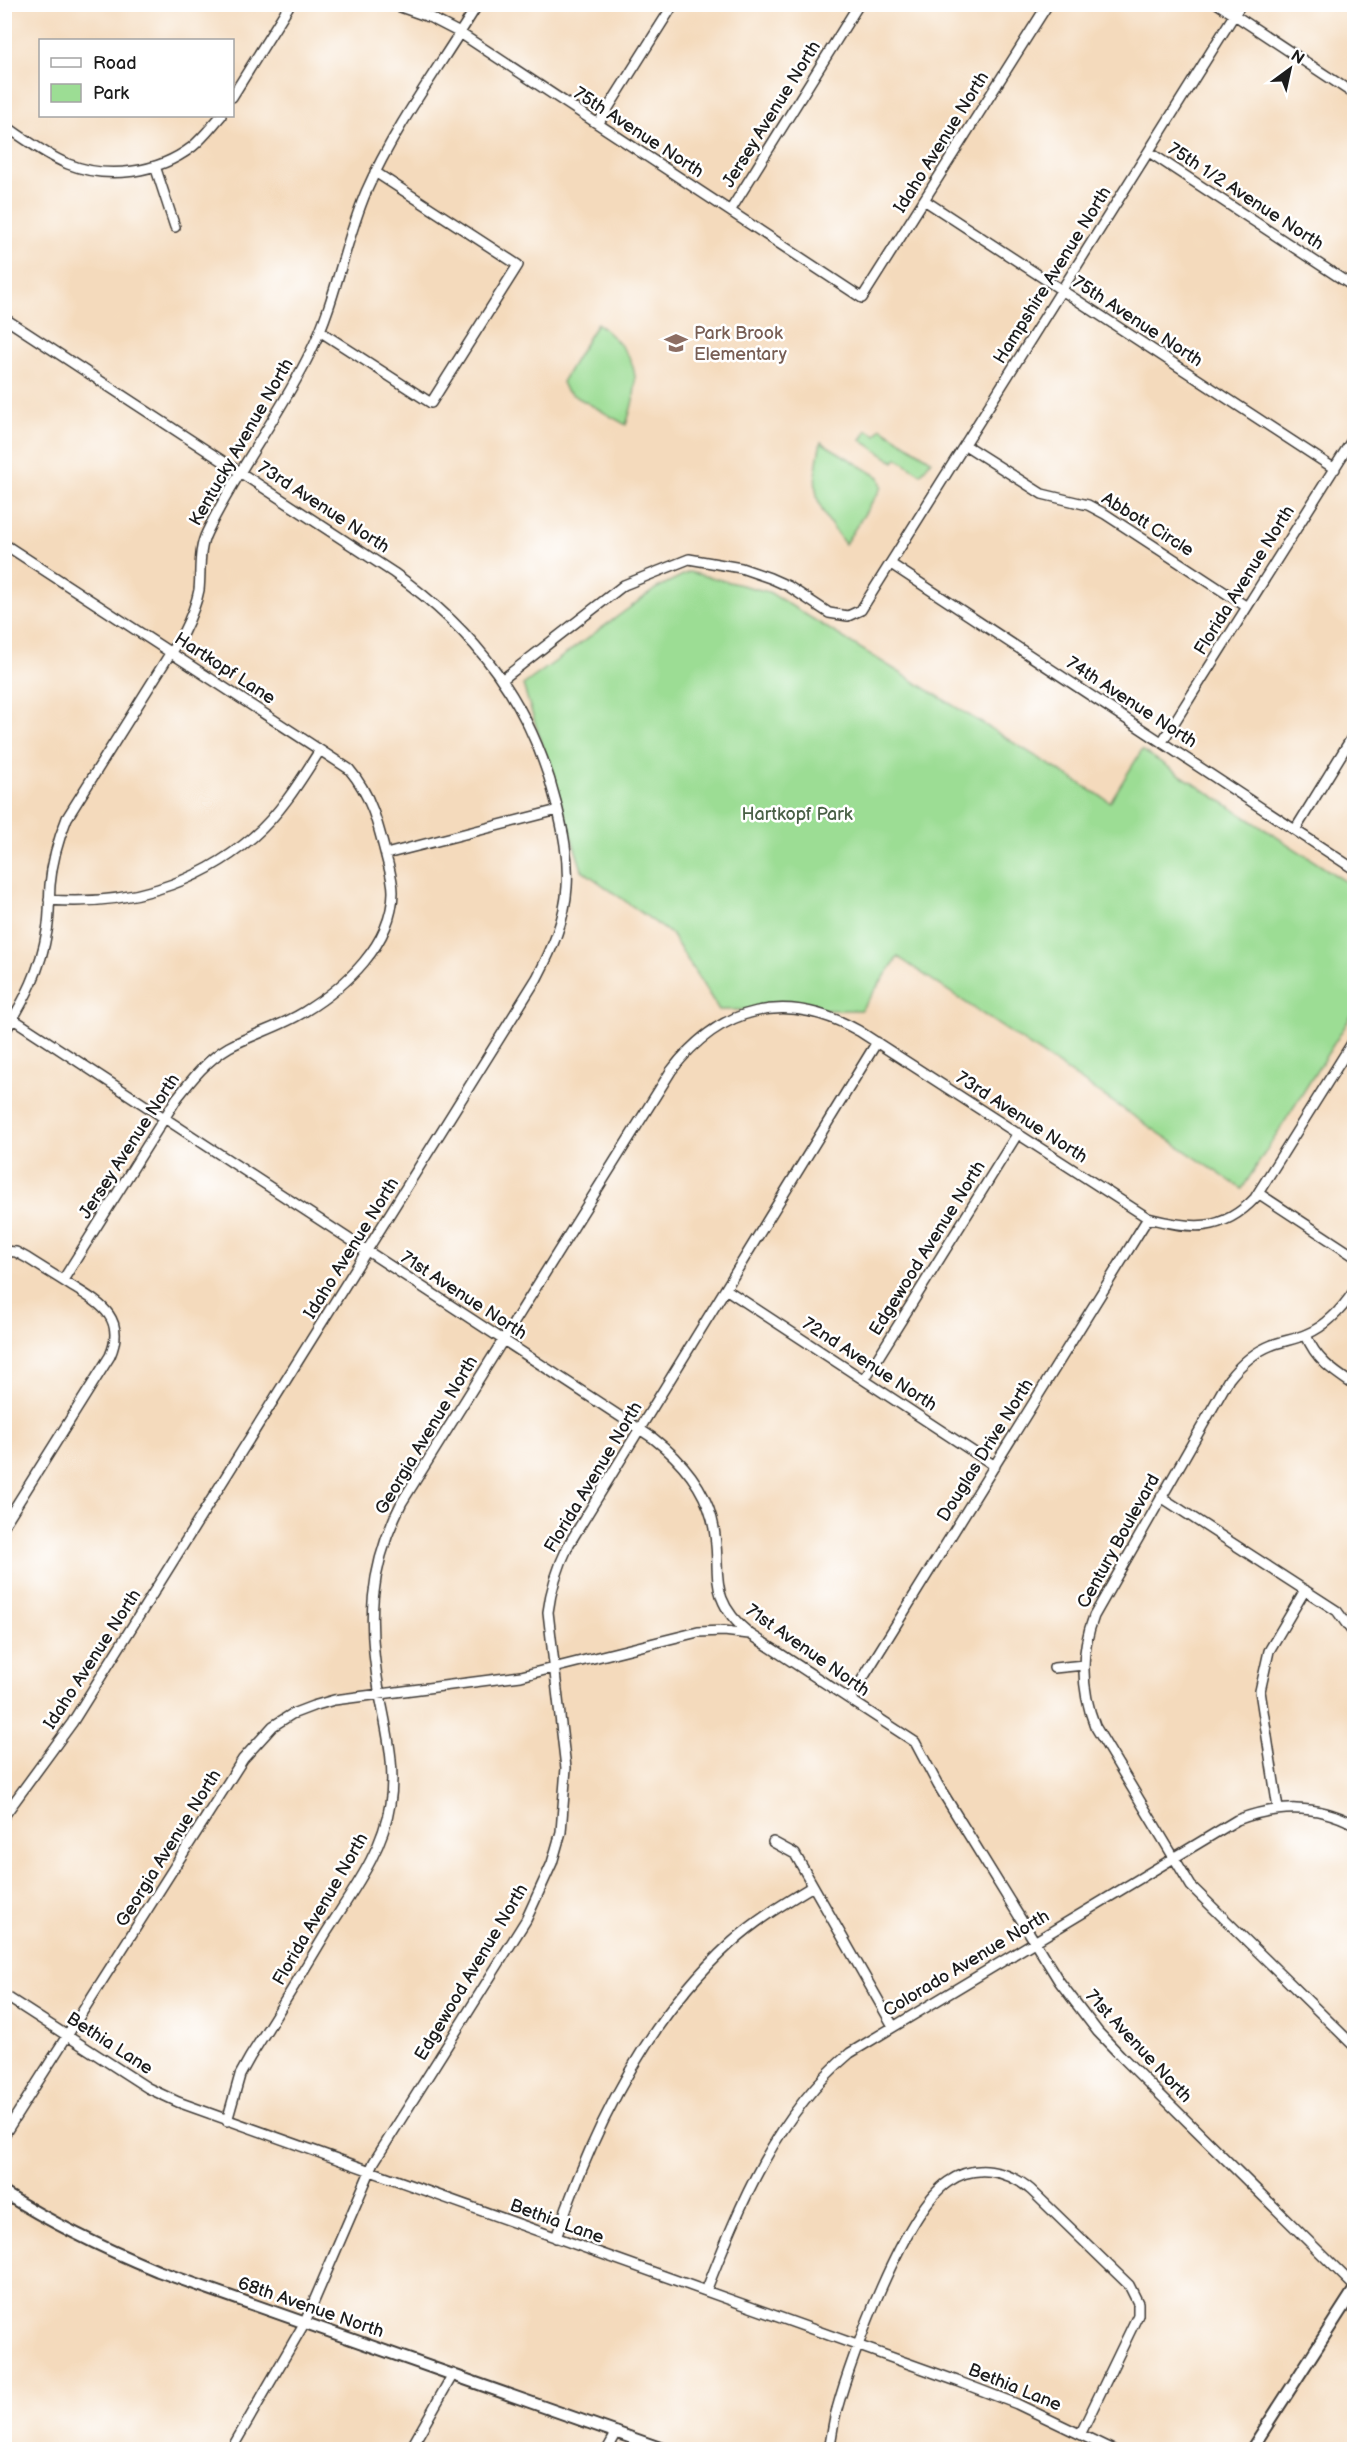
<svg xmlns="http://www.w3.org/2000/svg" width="1359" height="2454" font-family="'Balsamiq Sans',sans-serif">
<rect width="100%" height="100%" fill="#fff"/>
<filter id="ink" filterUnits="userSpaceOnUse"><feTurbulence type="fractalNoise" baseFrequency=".0167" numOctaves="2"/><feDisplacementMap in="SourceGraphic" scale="12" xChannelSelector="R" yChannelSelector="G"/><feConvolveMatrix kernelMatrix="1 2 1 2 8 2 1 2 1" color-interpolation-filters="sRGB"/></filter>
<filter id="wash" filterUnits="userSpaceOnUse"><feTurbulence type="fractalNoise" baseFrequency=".008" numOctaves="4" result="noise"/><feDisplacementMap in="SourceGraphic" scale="24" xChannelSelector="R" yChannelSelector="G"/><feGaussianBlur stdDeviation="1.35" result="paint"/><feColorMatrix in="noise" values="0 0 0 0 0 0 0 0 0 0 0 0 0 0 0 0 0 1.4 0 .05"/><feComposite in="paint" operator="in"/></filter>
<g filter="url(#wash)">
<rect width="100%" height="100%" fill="#f4dabc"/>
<path fill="#9cdd94" stroke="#5c7c58" stroke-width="1.5" d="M597,323C638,357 643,374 626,425L566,391L562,382Z
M881,428L931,460L921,474L897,458L894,462L861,440L867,430L876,435Z
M821,442L879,477L882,487L845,544C814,504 810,492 821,442Z
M689,572L769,592L1110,802L1142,750L1354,887V1012L1242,1189L898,957L861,1010H719L671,934L582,870L523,685L657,588Z"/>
</g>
<g filter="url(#ink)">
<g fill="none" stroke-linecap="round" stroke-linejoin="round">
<g stroke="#3c3834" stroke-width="12">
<path id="minor" d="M392,4L429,17L460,33L862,298L1048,4
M1218,4L1354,94
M232,97L290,4
M598,124L670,10
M4,125C25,139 46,155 68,164C108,180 158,173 192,147C203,138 212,126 221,116
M1149,152L1354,287
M155,166L175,227
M924,200L1335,469
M730,211L859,4
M4,318L394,573C476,631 531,703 556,802C563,830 569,858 567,887C565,920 552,949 537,978L72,1723L4,1816
M321,332L431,403L518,265L375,172
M965,445L1042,494L1088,505L1105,514L1247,607
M4,544L349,769C371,795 378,824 386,856C389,868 393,880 393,892C392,945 345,987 304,1012C280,1027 253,1034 229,1047C208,1059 192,1079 177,1098L63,1280
M891,564L1354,869
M503,679L624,585L689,559L741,568L770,578L788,586L829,613L848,616L861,610L1241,4
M1162,742L1354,437
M1295,830L1354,734
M386,854L558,810
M49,900C124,906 196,886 253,837C281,813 301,780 320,750
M4,1013L653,1438C680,1459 703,1485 712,1519C725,1569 702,1595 750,1634L915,1742L938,1785L1059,1981L1098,2032L1121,2056L1354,2286
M4,1033C25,1000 41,969 47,931C50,916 49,900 50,885C52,861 58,840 67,818L183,633C190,619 196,606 199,590C201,571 198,550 207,532C237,470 281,414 311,351C336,300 344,244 366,192C395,126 440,66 478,4
M1258,1193L1354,1256
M4,1251L16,1252L27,1258C41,1267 56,1276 70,1285C99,1303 127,1317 110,1356L4,1525
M727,1290L995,1466
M1354,1291C1342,1309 1328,1325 1307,1334C1296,1339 1283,1341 1272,1345C1254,1352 1240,1365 1229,1379L1094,1616C1080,1653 1081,1690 1095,1726L1191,1886L1354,2046
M1306,1335C1316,1360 1333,1371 1354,1385
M864,1380L1018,1133
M1161,1497L1337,1611L1354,1634
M1054,1668L1084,1665
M850,1699L1148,1218
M1278,1809L1260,1691L1269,1651L1305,1590
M773,1842L795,1854L893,2026
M4,1995L148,2088L178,2102L957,2381L1017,2404L1113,2450
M227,2121L240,2075L250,2057C276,2016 301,1975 326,1933C351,1893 383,1852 390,1804C396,1768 387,1732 380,1696C367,1623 368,1569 402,1502L671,1071C720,1006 787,990 859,1031L1148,1218C1191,1229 1222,1233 1255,1198L1354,1040
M4,2135L243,1759L273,1726L292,1714L313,1706L334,1700L521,1676L698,1632L724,1631L749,1634
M556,2238C592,2131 646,2020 731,1943C756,1920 785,1903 813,1886
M706,2291C741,2203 776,2115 850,2053L1237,1820C1276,1805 1317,1804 1354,1824
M231,2450L305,2322L374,2162L526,1920L552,1863L561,1832L566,1768L548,1612C551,1587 558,1567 569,1544L877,1042
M410,2450L453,2374
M607,2450L617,2432
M829,2450C832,2436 833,2422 837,2409C851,2357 905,2211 948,2182C975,2163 1008,2170 1031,2190L1129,2285L1138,2303V2315L1081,2433"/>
</g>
<g stroke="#3c3834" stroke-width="14">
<path id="tertiary" d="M4,2193C53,2224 105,2249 158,2271L666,2450
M1251,2450L1354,2290"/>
</g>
<use href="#minor" stroke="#fff" stroke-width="9"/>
<use href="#tertiary" stroke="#fff" stroke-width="10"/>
</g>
</g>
<defs>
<g id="school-bare" transform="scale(1.8)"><path d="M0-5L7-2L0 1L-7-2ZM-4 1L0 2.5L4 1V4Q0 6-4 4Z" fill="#8d6e63" stroke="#fff" stroke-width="2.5" paint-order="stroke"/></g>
</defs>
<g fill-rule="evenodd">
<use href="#school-bare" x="676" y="343"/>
</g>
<g text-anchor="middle" stroke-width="5" stroke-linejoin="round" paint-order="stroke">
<g font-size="18" fill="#1c1c1c" stroke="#fff">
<text transform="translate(771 114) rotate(-58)" y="6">Jersey Avenue North</text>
<text transform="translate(639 132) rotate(33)" y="6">75th Avenue North</text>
<text transform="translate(941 142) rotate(-58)" y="6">Idaho Avenue North</text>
<text transform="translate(1246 196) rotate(33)" y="6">75th 1/2 Avenue North</text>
<text transform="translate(1052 275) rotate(-58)" y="6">Hampshire Avenue North</text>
<text transform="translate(1138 321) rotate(33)" y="6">75th Avenue North</text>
<text transform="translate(241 442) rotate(-60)" y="6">Kentucky Avenue North</text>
<text transform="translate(324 507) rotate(33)" y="6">73rd Avenue North</text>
<text transform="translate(1148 524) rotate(32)" y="6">Abbott Circle</text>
<text transform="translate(1244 580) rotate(-58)" y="6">Florida Avenue North</text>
<text transform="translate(225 668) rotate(33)" y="6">Hartkopf Lane</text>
<text transform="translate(1132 702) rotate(33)" y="6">74th Avenue North</text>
<text transform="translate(1022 1117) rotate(33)" y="6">73rd Avenue North</text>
<text transform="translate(129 1146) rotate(-57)" y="6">Jersey Avenue North</text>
<text transform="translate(351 1248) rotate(-58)" y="6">Idaho Avenue North</text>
<text transform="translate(927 1248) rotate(-58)" y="6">Edgewood Avenue North</text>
<text transform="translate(464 1295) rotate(33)" y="6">71st Avenue North</text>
<text transform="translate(870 1364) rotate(33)" y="6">72nd Avenue North</text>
<text transform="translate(426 1435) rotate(-59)" y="6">Georgia Avenue North</text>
<text transform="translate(985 1450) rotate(-58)" y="6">Douglas Drive North</text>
<text transform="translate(593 1477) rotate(-59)" y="6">Florida Avenue North</text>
<text transform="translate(1118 1541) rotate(-61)" y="6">Century Boulevard</text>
<text transform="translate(808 1650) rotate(35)" y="6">71st Avenue North</text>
<text transform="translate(92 1659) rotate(-57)" y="6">Idaho Avenue North</text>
<text transform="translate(168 1848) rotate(-58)" y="6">Georgia Avenue North</text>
<text transform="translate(320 1909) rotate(-60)" y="6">Florida Avenue North</text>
<text transform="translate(966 1963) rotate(-31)" y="6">Colorado Avenue North</text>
<text transform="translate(471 1972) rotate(-59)" y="6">Edgewood Avenue North</text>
<text transform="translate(110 2043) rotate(33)" y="6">Bethia Lane</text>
<text transform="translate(1139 2046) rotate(47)" y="6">71st Avenue North</text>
<text transform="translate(557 2221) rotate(20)" y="6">Bethia Lane</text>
<text transform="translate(311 2307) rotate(19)" y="6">68th Avenue North</text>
<text transform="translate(1015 2387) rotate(22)" y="6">Bethia Lane</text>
</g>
<g font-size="18" fill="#785e54" stroke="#fff" text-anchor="start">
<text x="694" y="339">Park Brook<tspan x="694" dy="21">Elementary</tspan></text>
</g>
<g font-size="18" fill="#496046" stroke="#fff">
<text x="797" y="820">Hartkopf Park</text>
</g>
</g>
<rect width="1359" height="2454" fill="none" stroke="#fff" stroke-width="24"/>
<rect x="39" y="39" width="195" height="78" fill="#ffffff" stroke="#a4a4a4" stroke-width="1.5"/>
<rect x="51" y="58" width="30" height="9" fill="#ffffff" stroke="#a4a4a4" stroke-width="1.5"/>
<text x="93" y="69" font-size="18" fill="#1c1c1c">Road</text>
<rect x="51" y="84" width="30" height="18" fill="#9cdd94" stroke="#a4a4a4" stroke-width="1.5"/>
<text x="93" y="99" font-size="18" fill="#1c1c1c">Park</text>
<g transform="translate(1290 69) rotate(33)" stroke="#ffffff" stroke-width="4.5" paint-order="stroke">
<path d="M0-4.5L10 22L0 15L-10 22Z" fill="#1c1c1c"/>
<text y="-9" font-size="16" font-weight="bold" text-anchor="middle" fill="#1c1c1c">N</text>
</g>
</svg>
